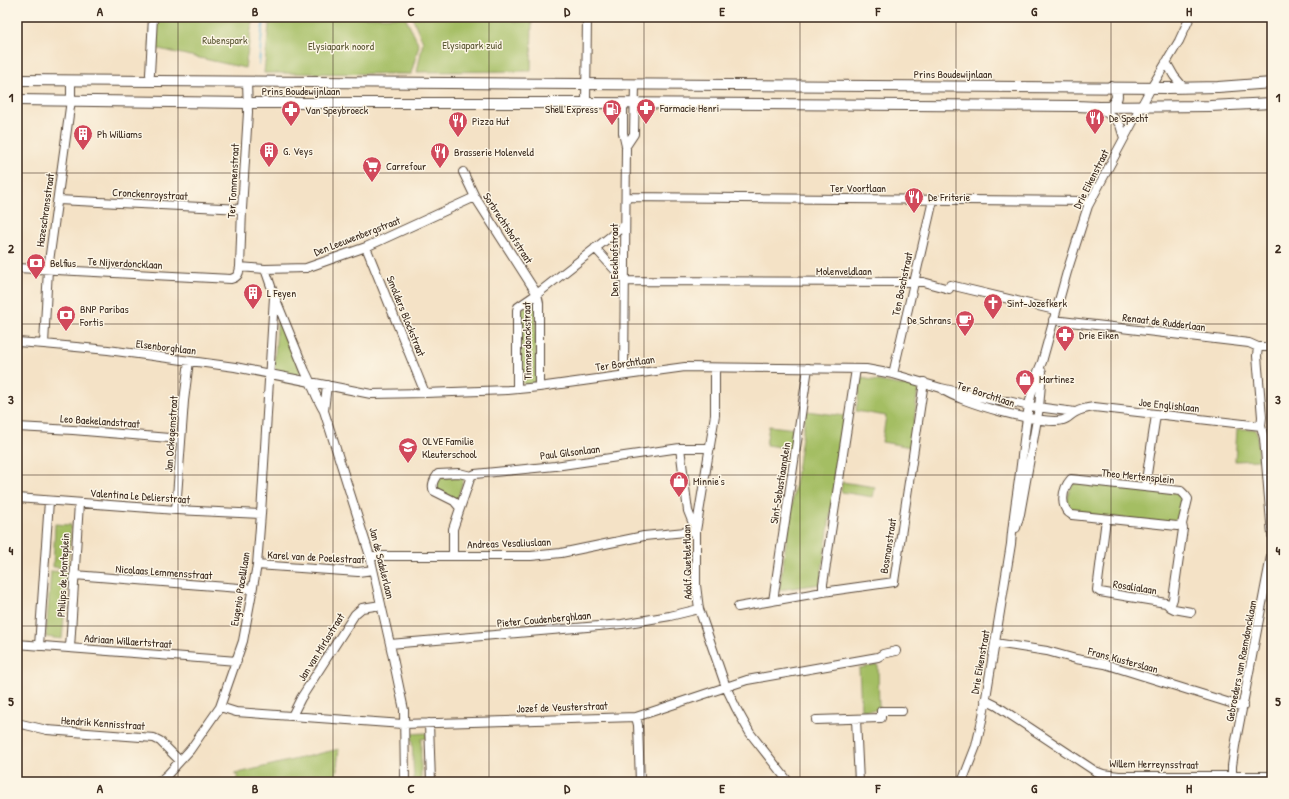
<svg xmlns="http://www.w3.org/2000/svg" width="1289" height="799" font-family="'Patrick Hand',sans-serif">
<rect width="100%" height="100%" fill="#fcf5e5"/>
<filter id="ink" filterUnits="userSpaceOnUse"><feTurbulence type="fractalNoise" baseFrequency=".025" numOctaves="2"/><feDisplacementMap in="SourceGraphic" scale="8" xChannelSelector="R" yChannelSelector="G"/><feConvolveMatrix kernelMatrix="1 2 1 2 8 2 1 2 1" color-interpolation-filters="sRGB"/></filter>
<filter id="wash" filterUnits="userSpaceOnUse"><feTurbulence type="fractalNoise" baseFrequency=".012" numOctaves="4" result="noise"/><feDisplacementMap in="SourceGraphic" scale="16" xChannelSelector="R" yChannelSelector="G"/><feGaussianBlur stdDeviation="0.9" result="paint"/><feColorMatrix in="noise" values="0 0 0 0 0 0 0 0 0 0 0 0 0 0 0 0 0 1.4 0 .05"/><feComposite in="paint" operator="in"/></filter>
<g filter="url(#wash)">
<rect width="100%" height="100%" fill="#f4e2c6"/>
<path fill="#a4be64" stroke="#707441" d="M151,17H253L245,68L150,47Z
M270,17H405L419,45L411,74L264,73Z
M412,17H513V21H532L531,71L417,72L423,42Z
M532,301L536,304V381C531,385 525,387 521,381V310Z
M278,315L301,372L298,375L278,372L274,367Z
M861,378L918,388L911,447L882,442L886,416L856,411Z
M806,411L845,416L820,584L779,590Z
M769,426L796,429L794,449L766,445Z
M1237,429H1254L1257,433L1259,460L1235,461Z
M460,475L464,478L457,500L438,490L437,485L440,478Z
M842,482L875,487L873,497L841,492Z
M1079,482L1175,493L1181,496L1185,500L1178,524L1075,513L1070,511C1066,501 1067,493 1073,484Z
M55,524L71,525L68,568L53,567Z
M51,571L68,572L62,639L46,637Z
M878,665L879,710H861L859,668Z
M426,733L427,738L421,739V782H414L412,739L407,738V734Z
M339,749L336,777L314,782H297L296,781L291,782H235L238,776L234,774Z"/>
<g fill="none" stroke-linecap="round" stroke-linejoin="round">
<path stroke="#52afd1" stroke-width="2" d="M259,64L262,31L265,17"/>
</g>
</g>
<g filter="url(#ink)">
<g fill="none" stroke-linecap="round" stroke-linejoin="round">
<g stroke="#574637" stroke-width="10">
<path id="minor" d="M1166,62L1174,76L1184,88
M150,74L153,17
M586,103L587,17
M623,103V133L626,146L624,374
M1099,107L1116,120L1120,125L1124,138
M626,146L634,134L635,84
M463,172L475,197L537,294L539,303V387
M626,197L1090,201
M58,200L242,209
M366,247L425,393
M595,248L625,281L923,282L949,289L950,285L1055,310
M240,267L265,269L306,268L366,247L475,197
M17,268L231,279C238,277 239,274 240,267L242,209L248,112L247,81
M265,269L274,295L305,371C312,384 316,398 324,411L370,556L390,644L404,710L405,782
M1053,320L1249,343L1258,347H1272
M17,342L44,344L108,350L235,367L371,394L425,393L508,390L539,387L685,367L866,369L893,374L941,388L998,401H1008L1029,406L1075,412
M44,344L48,269L71,100V80
M1258,347L1257,356L1262,417L1261,426L1264,438L1272,535
M715,368V415L696,531V585L699,609L726,687L736,708L750,733L787,780V782
M893,374L933,200
M517,389V310L518,307L537,294L625,225
M942,389C958,402 1043,426 1063,420C1068,419 1071,414 1076,412C1081,409 1087,408 1094,407L1261,426
M324,411L327,385
M17,427L73,430L181,439
M1071,479L1181,491L1185,495L1188,499L1182,524L1177,526L1072,515C1059,508 1062,489 1071,479Z
M1145,487L1156,415
M17,498L176,510L261,514
M460,508L454,501L434,491C431,486 434,479 438,474L459,473L471,476L475,474L555,466L680,448H710
M176,510L184,401L189,361
M1106,519L1097,590L1100,592L1166,603L1170,607L1173,599L1183,529L1182,524
M1016,528L1020,514L1039,408L1042,372
M370,556H531L561,553L644,536L696,531L688,511L680,448
M453,556V529L471,476
M257,565L358,572L373,570
M74,575L252,589
M823,592V584L856,369
M773,601L808,368
M738,607L823,592L894,582L924,382
M1170,607L1174,609L1191,612
M995,643L1047,651L1076,659L1105,664L1243,707
M17,644L237,661
M390,644L622,624L670,616L699,609
M39,646L49,501
M70,648L79,503
M985,700L997,706L1095,771L1103,774L1119,776H1272
M220,707L236,712L403,724L636,717L747,680L878,657L883,654L896,651
M292,716L301,698L355,614L362,608L381,605
M636,717L638,725L640,782
M856,719L859,782
M816,720L881,718V711H902
M17,723L47,730L154,738L160,741L180,761
M429,723L431,782
M1232,776V766L1235,746L1272,551
M159,782L168,774L190,750L220,707L243,641L257,565L261,514L274,297
M962,782L976,746L983,716L1011,544C1013,514 1019,485 1022,456C1026,425 1029,390 1042,362L1067,272L1088,206L1151,88L1179,41L1190,17"/>
</g>
<g stroke="#574637" stroke-width="12">
<path id="major" d="M17,80L1168,88L1218,87L1272,83
M17,100L249,103H586L1076,106L1099,107L1210,106L1272,103
M1110,107C1116,101 1120,96 1114,88L1110,87"/>
</g>
<use href="#minor" stroke="#fff" stroke-width="8"/>
<use href="#major" stroke="#fff" stroke-width="10"/>
</g>
</g>
<path fill="none" stroke="#3b2a1e" stroke-width="1" stroke-opacity="0.55" d="M178,17V782M333,17V782M489,17V782M644,17V782M800,17V782M956,17V782M1111,17V782M17,173H1272M17,324H1272M17,475H1272M17,626H1272"/>
<defs>
<g id="pharmacy-pin" transform="scale(1)"><path d="M0 17L-7.5 6A9.5 9.5 0 1 1 7.5 6Z" fill="#d1495b" stroke="#fcf5e5"/><path d="M-2-6h4v4h4v4h-4v4h-4v-4h-4v-4h4Z" fill="#fff"/></g>
<g id="fuel-pin" transform="scale(1)"><path d="M0 17L-7.5 6A9.5 9.5 0 1 1 7.5 6Z" fill="#d1495b" stroke="#fcf5e5"/><path d="M-5.5-6h7V0h2V4h1.3V-2.5L3-4.5l.8-.8L6-3V5H2.5V1h-1V6h-7ZM-4.2-4.7v3.2H.2V-4.7Z" fill="#fff"/></g>
<g id="restaurant-pin" transform="scale(1)"><path d="M0 17L-7.5 6A9.5 9.5 0 1 1 7.5 6Z" fill="#d1495b" stroke="#fcf5e5"/><path d="M-5-6h1v4h1v-4h1v4h1v-4h1v5L-1.5 .5V6h-2V.5L-5-1ZM5-6V6H3V1.5H1.5Q1.5-4 5-6Z" fill="#fff"/></g>
<g id="building-pin" transform="scale(1)"><path d="M0 17L-7.5 6A9.5 9.5 0 1 1 7.5 6Z" fill="#d1495b" stroke="#fcf5e5"/><path d="M-4-6H4V6H1V3H-1V6H-4ZM-2.5-4.3h1.7v1.8h-1.7ZM.8-4.3h1.7v1.8H.8ZM-2.5-1h1.7V.8h-1.7ZM.8-1h1.7V.8H.8Z" fill="#fff"/></g>
<g id="supermarket-pin" transform="scale(1)"><path d="M0 17L-7.5 6A9.5 9.5 0 1 1 7.5 6Z" fill="#d1495b" stroke="#fcf5e5"/><path d="M-6-5.5h2.5l.6 2H6L4.5 2H-2.5L-4.4-4H-6ZM-1.5 3.2a1.3 1.3 0 1 0 .1 0ZM3 3.2a1.3 1.3 0 1 0 .1 0Z" fill="#fff"/></g>
<g id="bank-pin" transform="scale(1)"><path d="M0 17L-7.5 6A9.5 9.5 0 1 1 7.5 6Z" fill="#d1495b" stroke="#fcf5e5"/><path d="M-6-4H6V4H-6ZM0-2.3a2.3 2.3 0 1 0 0 4.6a2.3 2.3 0 1 0 0-4.6Z" fill="#fff"/></g>
<g id="church-pin" transform="scale(1)"><path d="M0 17L-7.5 6A9.5 9.5 0 1 1 7.5 6Z" fill="#d1495b" stroke="#fcf5e5"/><path d="M-1.2-6h2.4v3.5h3.3v2.4h-3.3V6h-2.4V-.1h-3.3v-2.4h3.3Z" fill="#fff"/></g>
<g id="cafe-pin" transform="scale(1)"><path d="M0 17L-7.5 6A9.5 9.5 0 1 1 7.5 6Z" fill="#d1495b" stroke="#fcf5e5"/><path d="M-5.5-4.5H6V0H3Q3 3.5 0 3.5H-2.5Q-5.5 3.5-5.5 0ZM3-3.2v2h1.7v-2ZM-6 4.5H4V6H-6Z" fill="#fff"/></g>
<g id="shop-pin" transform="scale(1)"><path d="M0 17L-7.5 6A9.5 9.5 0 1 1 7.5 6Z" fill="#d1495b" stroke="#fcf5e5"/><path d="M-5-2.5h2.3a2.7 3.5 0 0 1 5.4 0H5L5.5 6h-11ZM-1.5-2.5h3a1.5 2.3 0 0 0-3 0Z" fill="#fff"/></g>
<g id="school-pin" transform="scale(1)"><path d="M0 17L-7.5 6A9.5 9.5 0 1 1 7.5 6Z" fill="#d1495b" stroke="#fcf5e5"/><path d="M0-5L7-2L0 1L-7-2ZM-4 1L0 2.5L4 1V4Q0 6-4 4Z" fill="#fff"/></g>
</defs>
<g fill-rule="evenodd">
<use href="#pharmacy-pin" x="646" y="108"/>
<use href="#fuel-pin" x="612" y="109"/>
<use href="#pharmacy-pin" x="291" y="110"/>
<use href="#restaurant-pin" x="1095" y="118"/>
<use href="#restaurant-pin" x="458" y="121"/>
<use href="#building-pin" x="83" y="134"/>
<use href="#building-pin" x="269" y="151"/>
<use href="#restaurant-pin" x="440" y="152"/>
<use href="#supermarket-pin" x="372" y="166"/>
<use href="#restaurant-pin" x="914" y="197"/>
<use href="#bank-pin" x="36" y="263"/>
<use href="#building-pin" x="253" y="293"/>
<use href="#church-pin" x="993" y="303"/>
<use href="#bank-pin" x="66" y="315"/>
<use href="#cafe-pin" x="965" y="320"/>
<use href="#pharmacy-pin" x="1065" y="335"/>
<use href="#shop-pin" x="1025" y="379"/>
<use href="#school-pin" x="408" y="447"/>
<use href="#shop-pin" x="679" y="481"/>
</g>
<g text-anchor="middle" stroke-width="3" stroke-linejoin="round" paint-order="stroke">
<g font-size="11" fill="#5a5633" stroke="#fcf5e5">
<text x="225" y="44">Rubenspark</text>
<text x="472" y="49">Elysiapark zuid</text>
<text x="341" y="50">Elysiapark noord</text>
</g>
<g font-size="11" fill="#3b2a1e" stroke="#fcf5e5">
<text x="953" y="78">Prins Boudewijnlaan</text>
<text x="301" y="95">Prins Boudewijnlaan</text>
<text transform="translate(1091 179) rotate(-63)" y="4">Drie Eikenstraat</text>
<text transform="translate(233 181) rotate(-87)" y="4">Ter Tommenstraat</text>
<text x="858" y="192">Ter Voortlaan</text>
<text transform="translate(150 194) rotate(3)" y="4">Cronckenroystraat</text>
<text transform="translate(45 210) rotate(-82)" y="4">Hazeschransstraat</text>
<text transform="translate(508 228) rotate(57)" y="4">Sorbrechtshofstraat</text>
<text transform="translate(357 236) rotate(-21)" y="4">Den Leeuwenbergstraat</text>
<text transform="translate(614 260) rotate(-90)" y="4">Den Eeckhofstraat</text>
<text transform="translate(125 263) rotate(3)" y="4">Te Nijverdoncklaan</text>
<text x="844" y="275">Molenveldlaan</text>
<text transform="translate(902 284) rotate(-78)" y="4">Ten Boschstraat</text>
<text transform="translate(406 316) rotate(68)" y="4">Smolders Blockstraat</text>
<text transform="translate(1164 322) rotate(7)" y="4">Renaat de Rudderlaan</text>
<text transform="translate(527 341) rotate(-91)" y="4">Timmerdonckstraat</text>
<text transform="translate(166 347) rotate(7)" y="4">Elsenborghlaan</text>
<text transform="translate(625 363) rotate(-8)" y="4">Ter Borchtlaan</text>
<text transform="translate(986 394) rotate(18)" y="4">Ter Borchtlaan</text>
<text transform="translate(1169 405) rotate(6)" y="4">Joe Englishlaan</text>
<text transform="translate(100 421) rotate(4)" y="4">Leo Baekelandstraat</text>
<text transform="translate(171 434) rotate(-86)" y="4">Jan Ockegemstraat</text>
<text transform="translate(570 452) rotate(-7)" y="4">Paul Gilsonlaan</text>
<text transform="translate(1138 476) rotate(6)" y="4">Theo Mertensplein</text>
<text transform="translate(780 483) rotate(-81)" y="4">Sint-Sebastiaanplein</text>
<text transform="translate(140 496) rotate(4)" y="4">Valentina Le Delierstraat</text>
<text transform="translate(509 543) rotate(-2)" y="4">Andreas Vesaliuslaan</text>
<text transform="translate(888 546) rotate(-81)" y="4">Bosmanstraat</text>
<text transform="translate(316 557) rotate(3)" y="4">Karel van de Poelestraat</text>
<text transform="translate(687 562) rotate(-91)" y="4">Adolf Queteletlaan</text>
<text transform="translate(382 563) rotate(76)" y="4">Jan de Sadelerlaan</text>
<text transform="translate(164 572) rotate(4)" y="4">Nicolaas Lemmensstraat</text>
<text transform="translate(63 575) rotate(-87)" y="4">Philips de Monteplein</text>
<text transform="translate(1135 587) rotate(9)" y="4">Rosalialaan</text>
<text transform="translate(240 589) rotate(-81)" y="4">Eugenio Pacellilaan</text>
<text transform="translate(544 619) rotate(-5)" y="4">Pieter Coudenberghlaan</text>
<text transform="translate(128 641) rotate(4)" y="4">Adriaan Willaertstraat</text>
<text transform="translate(321 647) rotate(-58)" y="4">Jan van Mirlostraat</text>
<text transform="translate(1123 660) rotate(15)" y="4">Frans Kusterslaan</text>
<text transform="translate(1241 661) rotate(-79)" y="4">Gebroeders van Raemdoncklaan</text>
<text transform="translate(980 662) rotate(-80)" y="4">Drie Eikenstraat</text>
<text transform="translate(562 707) rotate(-2)" y="4">Jozef de Veusterstraat</text>
<text transform="translate(103 723) rotate(4)" y="4">Hendrik Kennisstraat</text>
<text transform="translate(1154 764) rotate(1)" y="4">Willem Herreynsstraat</text>
</g>
<g font-size="11" fill="#3b2a1e" stroke="#fcf5e5" text-anchor="start">
<text x="660" y="112">Farmacie Henri</text>
<text x="598" y="113" text-anchor="end">Shell Express</text>
<text x="305" y="114">Van Speybroeck</text>
<text x="1109" y="122">De Specht</text>
<text x="472" y="125">Pizza Hut</text>
<text x="97" y="138">Ph Williams</text>
<text x="283" y="155">G. Veys</text>
<text x="454" y="156">Brasserie Molenveld</text>
<text x="386" y="170">Carrefour</text>
<text x="928" y="201">De Friterie</text>
<text x="50" y="267">Belfius</text>
<text x="267" y="297">L Feyen</text>
<text x="1007" y="307">Sint-Jozefkerk</text>
<text x="80" y="313">BNP Paribas<tspan x="80" dy="13">Fortis</tspan></text>
<text x="951" y="324" text-anchor="end">De Schrans</text>
<text x="1079" y="339">Drie Eiken</text>
<text x="1039" y="383">Martinez</text>
<text x="422" y="445">OLVE Familie<tspan x="422" dy="13">Kleuterschool</tspan></text>
<text x="693" y="485">Minnie's</text>
</g>
</g>
<rect width="1289" height="799" fill="none" stroke="#fcf5e5" stroke-width="44"/>
<rect x="22" y="22" width="1245" height="755" fill="none" stroke="#3b2a1e" stroke-width="1.5"/>
<g font-size="13" text-anchor="middle" font-weight="bold" fill="#3b2a1e">
<text x="100" y="16">A</text>
<text x="255" y="16">B</text>
<text x="411" y="16">C</text>
<text x="567" y="16">D</text>
<text x="722" y="16">E</text>
<text x="878" y="16">F</text>
<text x="1034" y="16">G</text>
<text x="1189" y="16">H</text>
<text x="11" y="102">1</text>
<text x="1278" y="102">1</text>
<text x="11" y="253">2</text>
<text x="1278" y="253">2</text>
<text x="11" y="404">3</text>
<text x="1278" y="404">3</text>
<text x="11" y="555">4</text>
<text x="1278" y="555">4</text>
<text x="11" y="706">5</text>
<text x="1278" y="706">5</text>
<text x="100" y="793">A</text>
<text x="255" y="793">B</text>
<text x="411" y="793">C</text>
<text x="567" y="793">D</text>
<text x="722" y="793">E</text>
<text x="878" y="793">F</text>
<text x="1034" y="793">G</text>
<text x="1189" y="793">H</text>
</g>
</svg>
